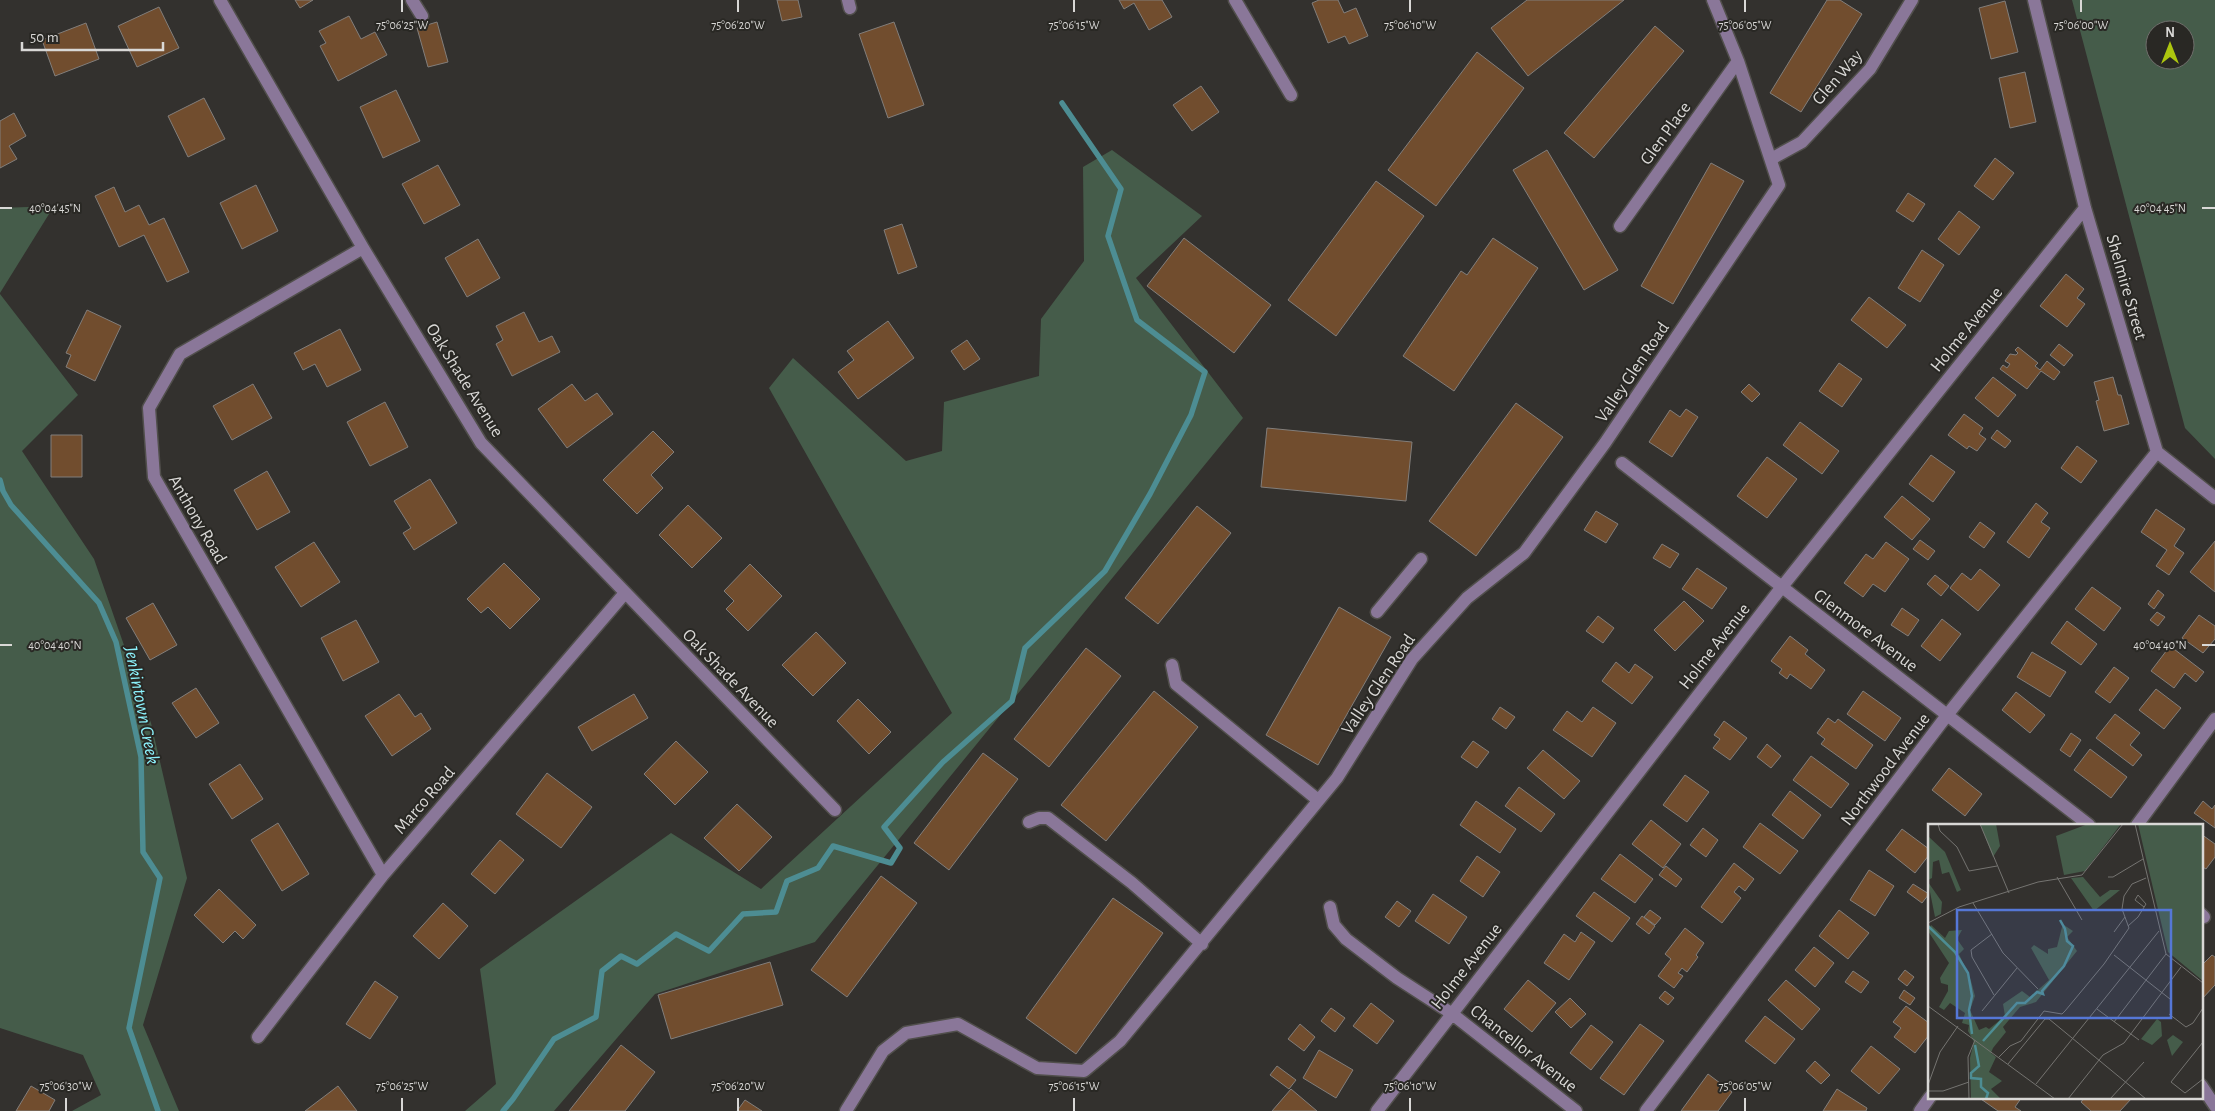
<svg xmlns="http://www.w3.org/2000/svg" width="2215" height="1111" font-family="'Alegreya Sans',sans-serif">
<rect width="100%" height="100%" fill="#33312e"/>
<path fill="#455c4a" fill-rule="evenodd" d="M2072,0H2215V459L2185,428ZM2155,30H2185V60H2155Z
M1112,150L1202,216L1136,278L1243,418L815,942L655,994L554,1111H465L496,1084L480,969L671,833L761,889L952,713L769,388L793,358L906,461L942,451L944,402L1039,376L1041,319L1084,261L1083,167Z
M54,206L0,293V208Z
M0,294L78,395L22,451L94,559L151,723L187,878L143,1025L179,1111H72L101,1095L83,1055L0,1028Z"/>
<g fill="none" stroke-linecap="round" stroke-linejoin="round">
<path stroke="#4d8d93" stroke-width="5.5" d="M0,480L3,491L11,505L99,603L116,642L141,757L143,852L160,878L129,1028L158,1111
M503,1111L513,1099L554,1039L596,1017L602,971L621,956L637,964L676,934L709,951L743,914L776,912L787,881L818,868L833,846L891,863L900,848L884,827L943,762L1012,701L1025,648L1105,571L1150,494L1191,415L1205,372L1137,320L1108,236L1121,189L1062,103"/>
</g>
<path fill="#714d2e" stroke="#827e7b" d="M295,0H313L300,8Z
M777,0H798L802,17L782,21Z
M1119,0H1162L1172,17L1149,30L1134,3L1124,9Z
M1319,0H1338L1344,13L1356,8L1368,36L1349,44L1345,36L1328,43L1312,3Z
M1527,0H1624L1528,76L1491,28Z
M1827,0H1840L1862,14L1801,112L1770,93Z
M2005,1L2018,52L1991,59L1979,8Z
M159,7L179,48L137,67L118,26Z
M349,16L361,39L375,32L387,55L338,81L320,46L326,43L319,31Z
M437,22L448,62L428,67L417,28Z
M894,22L924,105L888,118L859,34Z
M86,23L99,59L55,76L42,40Z
M1655,26L1684,51L1594,158L1564,133Z
M1477,52L1524,88L1436,206L1388,170Z
M2025,72L2036,122L2010,128L1999,78Z
M1201,86L1219,112L1192,131L1173,105Z
M396,90L420,141L383,158L360,107Z
M204,98L225,139L188,157L168,116Z
M14,113L26,136L9,146L17,159L0,168V121Z
M1547,150L1618,270L1584,290L1513,170Z
M1995,158L2014,173L1993,200L1974,186Z
M1711,163L1744,181L1673,304L1641,286Z
M438,165L460,205L424,224L402,184Z
M1376,181L1424,216L1336,336L1288,300Z
M256,185L278,231L242,249L220,203Z
M114,187L125,212L139,205L149,225L164,218L189,272L167,282L144,235L119,247L95,196Z
M1908,193L1925,204L1913,222L1896,211Z
M1959,211L1980,227L1959,255L1938,239Z
M902,224L917,267L898,274L884,230Z
M1184,238L1271,305L1234,353L1147,286Z
M1493,238L1538,268L1454,391L1403,356L1461,271L1467,275Z
M478,239L500,278L467,297L445,258Z
M1922,250L1944,265L1920,302L1898,288Z
M2066,274L2084,289L2077,298L2085,304L2067,327L2040,306Z
M1869,297L1906,325L1887,348L1851,320Z
M87,310L121,326L95,381L66,367L71,355L66,353Z
M524,312L539,342L552,336L560,352L512,376L496,344L503,340L496,326Z
M888,321L914,358L858,399L838,372L854,360L847,351Z
M340,329L361,370L327,387L315,364L303,370L294,353Z
M967,340L980,359L964,370L951,351Z
M2059,344L2073,355L2064,366L2050,355Z
M2018,347L2038,363L2035,366L2040,370L2047,361L2060,372L2054,380L2041,371L2027,389L2000,369L2003,365L2007,368L2010,364L2005,361L2010,354L2016,355L2018,353L2015,350Z
M1839,363L1862,379L1842,407L1819,391Z
M1993,377L2016,395L1998,417L1975,398Z
M2113,377L2118,395H2121L2129,424L2104,431L2096,401L2099,400L2094,382Z
M253,384L272,418L232,440L213,406Z
M572,384L585,401L597,393L613,414L567,448L538,409Z
M1749,384L1760,394L1752,402L1741,392Z
M385,402L408,447L370,466L347,422Z
M1516,403L1563,437L1476,556L1429,521Z
M1686,409L1698,417L1672,457L1649,442L1670,410L1680,417Z
M1964,414L1983,428L1979,434L1986,439L1977,451L1969,446L1967,449L1948,435Z
M1800,422L1839,451L1822,474L1783,445Z
M1267,428L1412,442L1406,501L1261,487Z
M1997,430L2011,441L2005,448L1991,438Z
M653,431L674,452L651,475L663,488L637,514L603,480Z
M51,435H82V477H51Z
M2077,446L2097,461L2081,483L2061,468Z
M1931,455L1955,472L1933,502L1909,484Z
M1767,457L1797,479L1767,518L1737,496Z
M267,471L290,512L257,530L234,490Z
M430,479L457,523L414,550L403,533L411,528L394,501Z
M1902,496L1930,519L1912,540L1884,517Z
M2036,503L2048,513L2041,522L2050,528L2029,558L2007,542Z
M688,505L722,538L692,568L659,535Z
M1197,506L1231,533L1158,624L1125,598Z
M2156,509L2185,529L2174,546L2184,553L2169,575L2156,566L2167,550L2141,532Z
M1596,511L1618,524L1606,543L1584,530Z
M1980,522L1995,533L1984,548L1969,537Z
M1920,540L1935,551L1928,560L1913,549Z
M2215,541V592L2190,572Z
M314,542L340,582L301,607L275,567Z
M1886,542L1909,559L1885,592L1873,584L1863,597L1844,583L1866,554L1873,559Z
M1662,544L1679,554L1670,568L1653,558Z
M504,563L540,599L510,629L488,607L481,613L467,599Z
M750,564L782,596L748,631L726,609L734,601L724,591Z
M1697,568L1727,588L1712,609L1682,589Z
M1980,569L2000,585L1978,611L1950,588L1962,573L1971,580Z
M1935,575L1949,586L1941,596L1927,584Z
M2092,587L2121,608L2104,631L2075,609Z
M2158,590L2164,595L2154,609L2148,604Z
M1684,601L1704,621L1675,651L1654,630Z
M153,603L177,645L150,660L126,618Z
M1339,607L1391,637L1318,765L1266,735Z
M1902,608L1919,620L1908,636L1891,625Z
M2157,612L2165,617L2158,626L2150,620Z
M2199,615L2215,626V639L2203,653L2182,638Z
M1598,616L1614,628L1603,643L1586,631Z
M1942,619L1961,634L1940,661L1921,646Z
M356,620L379,662L343,681L321,638Z
M2067,621L2097,644L2081,665L2051,643Z
M816,632L846,663L813,696L782,665Z
M1790,636L1808,650L1805,654L1825,670L1811,689L1790,674L1787,679L1779,673L1782,669L1771,661Z
M2170,646L2204,672L2196,682L2185,673L2174,688L2151,671Z
M1086,648L1121,676L1049,767L1014,739Z
M2032,652L2066,672L2050,697L2017,677Z
M1616,662L1629,673L1635,664L1653,677L1632,704L1602,681Z
M2114,667L2129,678L2110,703L2095,692Z
M196,688L219,723L196,738L172,703Z
M2156,689L2181,708L2164,729L2139,710Z
M1154,691L1198,727L1106,841L1061,805Z
M1863,691L1901,718L1885,741L1847,714Z
M2016,692L2045,715L2030,733L2002,710Z
M399,694L415,717L421,713L431,729L392,756L365,716Z
M634,694L648,718L592,751L578,727Z
M858,699L891,732L869,754L837,721Z
M1500,707L1515,717L1506,729L1492,719Z
M1593,707L1616,723L1592,757L1553,730L1567,711L1582,722Z
M2115,714L2140,733L2130,745L2142,755L2133,766L2096,738Z
M1828,718L1835,723L1838,719L1873,745L1856,769L1821,744L1825,739L1817,733Z
M1724,721L1747,738L1730,760L1713,748L1720,739L1714,735Z
M2071,733L2081,740L2070,757L2060,750Z
M676,741L708,772L675,805L644,774Z
M1473,741L1489,752L1477,768L1461,757Z
M1767,744L1781,756L1771,768L1757,757Z
M2090,749L2127,777L2111,798L2074,770Z
M1543,750L1580,781L1564,799L1527,768Z
M983,753L1018,779L949,870L914,843Z
M1811,756L1849,784L1831,808L1793,780Z
M240,764L263,799L232,819L209,784Z
M1949,768L1982,794L1965,816L1932,790Z
M547,773L592,807L561,848L516,814Z
M1685,775L1709,792L1687,822L1663,805Z
M1519,787L1555,814L1541,832L1505,806Z
M1790,791L1821,815L1803,839L1772,815Z
M1476,801L1516,829L1500,853L1460,825Z
M2203,801L2212,809L2215,805V828L2194,813Z
M737,804L772,837L739,871L704,838Z
M1651,820L1681,844L1663,868L1632,844Z
M278,823L309,874L282,891L251,840Z
M1760,823L1798,851L1780,874L1743,847Z
M1703,828L1718,840L1706,857L1690,845Z
M1902,829L1929,849V855L1915,873L1886,850Z
M2201,834L2215,844V857L2206,869L2201,866Z
M500,840L524,860L495,894L471,874Z
M1620,854L1653,879L1635,903L1601,879Z
M1477,856L1500,872L1483,897L1460,881Z
M1734,863L1754,879L1745,891L1739,886L1734,892L1741,898L1722,923L1701,907Z
M1666,866L1682,879L1676,887L1659,875Z
M1869,870L1894,886L1875,916L1850,900Z
M881,876L917,903L847,997L811,970Z
M1913,884L1929,894L1922,903L1907,892Z
M219,889L256,925L243,939L235,931L223,943L194,915Z
M1594,892L1630,918L1612,942L1576,916Z
M1433,894L1467,917L1449,944L1415,921Z
M1113,898L1163,933L1076,1054L1026,1018Z
M1397,901L1411,911L1399,927L1385,917Z
M443,903L468,926L439,959L413,936Z
M1650,910L1661,918L1655,925L1644,917Z
M1839,910L1869,933L1848,959L1819,936Z
M1642,916L1655,926L1649,934L1636,924Z
M1685,928L1704,943L1696,955L1698,957L1687,972L1682,968L1678,973L1683,976L1674,988L1658,976L1671,959L1665,954Z
M1581,932L1595,942L1569,980L1544,963L1564,934L1575,942Z
M1814,947L1834,963L1815,987L1795,970Z
M2212,955L2215,957V985L2201,1000V962L2203,964Z
M770,962L783,1005L671,1039L658,995Z
M1905,970L1914,977L1907,986L1898,979Z
M1853,971L1869,982L1861,993L1845,982Z
M1528,980L1556,1003L1532,1032L1504,1009Z
M1786,980L1820,1009L1802,1030L1768,1000Z
M375,981L398,997L370,1039L346,1024Z
M1904,990L1915,998L1910,1005L1899,998Z
M1665,991L1674,998L1668,1005L1659,998Z
M1570,998L1586,1014L1571,1028L1555,1012Z
M1371,1003L1394,1021L1377,1044L1353,1026Z
M1906,1006L1929,1023V1035L1915,1053L1894,1037L1901,1028L1893,1022Z
M1331,1008L1345,1018L1335,1032L1321,1021Z
M1765,1016L1795,1039L1775,1064L1745,1041Z
M1300,1024L1315,1037L1304,1051L1288,1039Z
M1640,1024L1664,1041L1624,1095L1600,1078Z
M1591,1025L1613,1042L1591,1070L1570,1053Z
M621,1045L655,1072L625,1111H569Z
M1871,1046L1900,1069L1879,1094L1851,1071Z
M1319,1050L1353,1070L1336,1098L1303,1078Z
M1815,1061L1830,1075L1821,1084L1806,1071Z
M1277,1066L1296,1080L1289,1089L1270,1075Z
M1708,1074L1732,1092L1718,1111H1681Z
M31,1086L55,1100L49,1111H16Z
M338,1086L357,1111H305Z
M1291,1089L1317,1111H1272Z
M1837,1089L1867,1108L1866,1111H1823Z
M1978,1097H2022L2015,1107L2021,1111H1998Z
M2085,1097H2131L2132,1098L2120,1111H2091L2081,1102Z
M745,1100L762,1111H737Z"/>
<g fill="none" stroke-linecap="round" stroke-linejoin="round">
<g stroke="#514f4c" stroke-width="15">
<path id="minor" d="M220,0L363,248L481,443L835,810
M412,0L422,16
M848,0L850,8
M1235,0L1291,95
M2034,0L2085,208L2157,452L2215,498
M1771,159L1802,142L1870,69L1912,0
M1620,226L1738,61
M363,248L180,354L149,408L154,477L383,875
M1622,463L2089,825
M1377,612L1421,559
M1172,665L1176,684L1318,800
M1029,822L1039,818H1048L1132,883L1202,944
M2137,825L2215,719
M1330,907L1334,925L1346,939L1397,978L1451,1013L1576,1111
M2201,914L2204,917
M258,1037L383,875L625,593
M2201,1085L2215,1106
M846,1111L883,1051L906,1033L958,1024L1037,1068L1084,1071L1120,1041L1337,778L1412,659L1467,598L1524,553L1605,443L1779,185L1738,61L1713,0
M1377,1111L1781,588L2085,208
M1646,1111L1948,714L2157,452
M1920,1111L1930,1097"/>
</g>
<use href="#minor" stroke="#8a7799" stroke-width="12"/>
</g>
<path fill="none" stroke="#d9d8d6" stroke-width="2" d="M402,0V12M738,0V12M1074,0V12M1410,0V12M1745,0V12M2081,0V12M0,208H12M2202,208H2215M0,645H12M2202,645H2215M66,1098V1111M402,1098V1111M738,1098V1111M1074,1098V1111M1410,1098V1111M1745,1098V1111"/>
<g text-anchor="middle" stroke-width="4" stroke-linejoin="round" paint-order="stroke">
<g font-size="18" fill="#d9d8d6" stroke="#292824">
<text transform="translate(1837 77) rotate(-49)" y="6">Glen Way</text>
<text transform="translate(1665 133) rotate(-54)" y="6">Glen Place</text>
<text transform="translate(2127 287) rotate(74)" y="6">Shelmire Street</text>
<text transform="translate(1966 329) rotate(-51)" y="6">Holme Avenue</text>
<text transform="translate(1632 372) rotate(-56)" y="6">Valley Glen Road</text>
<text transform="translate(465 380) rotate(58)" y="6">Oak Shade Avenue</text>
<text transform="translate(198 519) rotate(60)" y="6">Anthony Road</text>
<text transform="translate(1866 630) rotate(37)" y="6">Glenmore Avenue</text>
<text transform="translate(1714 646) rotate(-52)" y="6">Holme Avenue</text>
<text transform="translate(731 678) rotate(46)" y="6">Oak Shade Avenue</text>
<text transform="translate(1378 684) rotate(-56)" y="6">Valley Glen Road</text>
<text transform="translate(1885 769) rotate(-53)" y="6">Northwood Avenue</text>
<text transform="translate(424 800) rotate(-49)" y="6">Marco Road</text>
<text transform="translate(1466 966) rotate(-52)" y="6">Holme Avenue</text>
<text transform="translate(1524 1048) rotate(38)" y="6">Chancellor Avenue</text>
</g>
<g font-size="19" font-style="italic" fill="#8cf2fc" stroke="#292824">
<text transform="translate(143 705) rotate(79)" y="7">Jenkintown Creek</text>
</g>
</g>
<g transform="translate(1928 824)">
<rect width="275" height="275" fill="#33312e"/>
<path d="M52,0H68L72,22L65,33ZM160,0H193L157,47L136,51L128,12ZM210,0H275V157L240,128ZM0,12L17,28L33,66L29,68L21,48L14,50L11,36L5,38L4,54L0,56ZM155,53L172,73L182,66H192L166,87L143,54ZM0,58L14,78L13,90L7,93ZM3,101L17,114L21,107L34,106L29,115L36,125L31,130L43,157L47,172L42,186L51,206L58,203L61,205L77,192L75,180L94,167L102,173L121,156L103,124L106,121L120,130V125L129,123L134,103L136,101L145,107L139,113L149,127L108,178L92,183L75,203L78,208L65,224L63,229L68,233L61,248L74,257L63,265L73,275H43L42,234L46,218L40,207L41,201L34,199L37,189L22,179L16,186L11,183L20,167V161L13,159L12,154L21,139L0,107ZM229,195L233,198L234,212L224,221L213,215ZM245,211L255,218L244,232L239,216Z" fill="#455c4a"/>
<path fill="none" stroke="#4d8d93" stroke-width="2.5" d="M0,102L27,128L40,149L44,172L41,186L44,210M55,217L89,179H97L109,168L115,170L114,167L136,142L145,122L139,117L137,105L132,96M47,221L51,242L43,249V254L53,255V263L60,269L58,275"/>
<path fill="none" stroke="#757471" stroke-width="1" d="M10,0L12,7L29,23L41,47L69,42M52,0L81,69M207,0L238,130L275,159M129,53L154,96M180,53H185L215,35M45,79L75,129L110,165M0,99L31,83L110,58L154,51L195,0M200,102L210,93L218,80L210,71L207,76L216,83M186,108L197,93M64,110L43,126L44,133L66,171M186,131L242,175M0,182L127,275M169,185L211,216M54,187L89,144M241,190L258,203L265,199L275,184M186,198L238,130M275,218L243,258L257,269L275,255M71,233L82,222L93,217L116,187L134,190L137,187L176,140L201,104L194,85L196,72L204,60L218,54M80,240L117,195H121L218,275M108,260L231,107M0,261L12,228L30,202M0,267H15L41,258M41,275L40,233L47,216M140,275L175,231L196,219L253,143M182,275L216,238"/>
<path fill="#5577d7" fill-opacity="0.15" stroke="#5577d7" stroke-width="2.5" d="M29,86H243V194H29Z"/>
<rect width="275" height="275" fill="none" stroke="#d9d8d6" stroke-width="2.5"/>
</g>
<g font-size="12" text-anchor="middle" fill="#d9d8d6" stroke="#292824" stroke-width="4" stroke-linejoin="round" paint-order="stroke">
<text x="402" y="29">75°06'25"W</text>
<text x="738" y="29">75°06'20"W</text>
<text x="1074" y="29">75°06'15"W</text>
<text x="1410" y="29">75°06'10"W</text>
<text x="1745" y="29">75°06'05"W</text>
<text x="2081" y="29">75°06'00"W</text>
<text x="55" y="212">40°04'45"N</text>
<text x="2160" y="212">40°04'45"N</text>
<text x="55" y="649">40°04'40"N</text>
<text x="2160" y="649">40°04'40"N</text>
<text x="66" y="1090">75°06'30"W</text>
<text x="402" y="1090">75°06'25"W</text>
<text x="738" y="1090">75°06'20"W</text>
<text x="1074" y="1090">75°06'15"W</text>
<text x="1410" y="1090">75°06'10"W</text>
<text x="1745" y="1090">75°06'05"W</text>
</g>
<g transform="translate(2170 45)"><circle r="24" fill="#292824" stroke="#6f6e6b"/>
<path d="M0-4L9 19L0 12L-9 19Z" fill="#adc60f"/>
<text y="-8" font-size="14" font-weight="bold" text-anchor="middle" fill="#d9d8d6">N</text>
</g>
<path d="M22 42v8h141v-8" fill="none" stroke="#d9d8d6" stroke-width="2.5"/>
<text x="30" y="42" font-size="15" fill="#d9d8d6" stroke="#292824" stroke-width="4" paint-order="stroke">50 m</text>
</svg>
